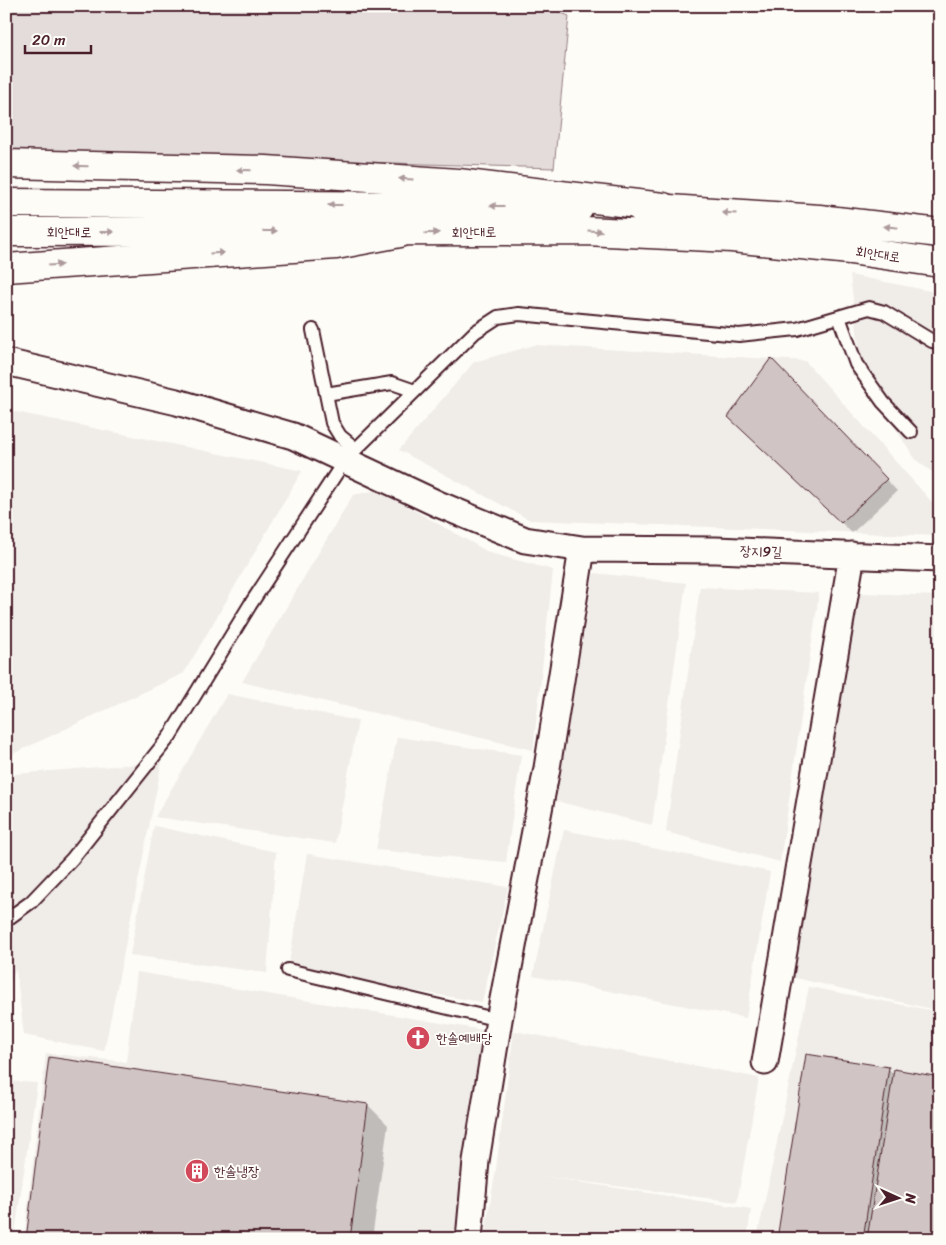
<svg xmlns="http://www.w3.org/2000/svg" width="946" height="1245" font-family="Sriracha,'Poor Story',sans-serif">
<rect width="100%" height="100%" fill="#fdfcf7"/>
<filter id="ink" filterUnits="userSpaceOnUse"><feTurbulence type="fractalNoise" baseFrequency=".02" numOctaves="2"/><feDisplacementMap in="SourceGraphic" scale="10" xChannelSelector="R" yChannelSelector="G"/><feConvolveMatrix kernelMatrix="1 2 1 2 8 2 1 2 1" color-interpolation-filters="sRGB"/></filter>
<g filter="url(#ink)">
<path fill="#f0ece8" d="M850,275L940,293V478L916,460L863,379Z
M535,345L805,361L940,511V536L530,520L399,450L474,362Z
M6,410L302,471L184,673L6,757Z
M378,490L490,553L553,570L533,750L242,682L353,495Z
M594,573L686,583L652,825L556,801Z
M700,587L819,593L780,862L666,832Z
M860,593L940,596V1011L787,976L826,750Z
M227,694L358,721L335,843L155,817Z
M397,737L521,755L506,862L376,850Z
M162,762L104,1051L24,1035L16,969L6,992V819L15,774Z
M154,826L276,852L267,973L130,955Z
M564,830L770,872L746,1018L533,976Z
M307,854L508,887L482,1002L288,970Z
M137,972L482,1030L456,1239H24L46,1053L126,1062Z
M809,987L940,1012V1205L936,1239H757Z
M514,1031L759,1078L737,1202L540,1176L751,1209L747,1239H484L496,1169Z
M6,1081L37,1083L14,1239H6Z"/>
<path fill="#e3dcda" stroke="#967e82" d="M6,6H543L569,16L554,168L6,151Z"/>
<path fill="#0003" d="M771,360L897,491L852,533L741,427Z
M807,1056L889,1069L894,1074L940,1078V1239H778Z
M368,1105L388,1125L372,1239H27Z"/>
<path fill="#d0c5c4" stroke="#4a1f2b" d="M771,358L887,479L841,523L728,417Z
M806,1054L889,1067L863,1239H777Z
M49,1057L368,1104L350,1239H26Z
M894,1069L940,1077V1222L937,1239H867Z"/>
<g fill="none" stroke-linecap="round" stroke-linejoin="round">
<g stroke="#4a1f2b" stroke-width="16">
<path id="service" d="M839,317L856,364L883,402L911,432
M313,330L332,423L340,436L356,449
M326,394L392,383L415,391
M6,920L31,902L72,859L170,736L250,605L345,460L475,332L498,317L519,314L739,335L797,329L869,308L884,312L932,341L940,343
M288,970L499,1020"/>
</g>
<g stroke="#4a1f2b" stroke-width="29">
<path id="minor" d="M6,362L177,402L293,436L438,504L525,540L582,549L547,768L499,1020L476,1161L469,1239
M582,549L716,550L940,559
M765,1062L852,555"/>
</g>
<g stroke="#4a1f2b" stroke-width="31">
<path id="primary" d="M6,203L579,207
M640,207L819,219L940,233
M6,232L586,231L732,238L850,250L940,263"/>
</g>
<g stroke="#4a1f2b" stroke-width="31">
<path id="trunk" d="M6,164L266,170L458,183L663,207
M6,268L336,245L400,233"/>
</g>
<use href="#service" stroke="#fdfcf7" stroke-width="12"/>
<use href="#minor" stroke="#fdfcf7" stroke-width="25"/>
<use href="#primary" stroke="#fdfcf7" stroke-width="28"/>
<use href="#trunk" stroke="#fdfcf7" stroke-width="28"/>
</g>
<defs><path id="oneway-solid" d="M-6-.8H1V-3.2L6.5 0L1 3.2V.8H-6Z" transform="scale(1.25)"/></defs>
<g fill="#ac999b">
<use href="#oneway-solid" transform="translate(81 166) rotate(-179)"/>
<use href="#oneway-solid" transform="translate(244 170) rotate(-179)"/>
<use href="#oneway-solid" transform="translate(406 179) rotate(-176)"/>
<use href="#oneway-solid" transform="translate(335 205) rotate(-180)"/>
<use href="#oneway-solid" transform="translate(497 206) rotate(-180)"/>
<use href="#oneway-solid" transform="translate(729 213) rotate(-176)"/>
<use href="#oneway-solid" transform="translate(891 227) rotate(-174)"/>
<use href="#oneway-solid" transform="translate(270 231)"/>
<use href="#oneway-solid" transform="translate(595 231) rotate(3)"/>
<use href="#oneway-solid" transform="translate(107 232)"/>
<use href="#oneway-solid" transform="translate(432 233) rotate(-1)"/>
<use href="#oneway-solid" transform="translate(217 253) rotate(-4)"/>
<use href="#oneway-solid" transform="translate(55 265) rotate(-4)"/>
</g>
</g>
<defs>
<g id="church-disc" transform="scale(1.25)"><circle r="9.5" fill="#d1495b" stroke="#fdfcf7"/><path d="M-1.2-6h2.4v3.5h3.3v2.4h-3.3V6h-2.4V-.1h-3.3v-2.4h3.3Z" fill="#fff"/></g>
<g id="building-disc" transform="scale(1.25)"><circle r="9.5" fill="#d1495b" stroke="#fdfcf7"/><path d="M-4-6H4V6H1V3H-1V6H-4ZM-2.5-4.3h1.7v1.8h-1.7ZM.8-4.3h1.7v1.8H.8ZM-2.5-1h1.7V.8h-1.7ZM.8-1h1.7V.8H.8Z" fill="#fff"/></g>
</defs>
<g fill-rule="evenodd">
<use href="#church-disc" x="418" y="1038"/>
<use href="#building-disc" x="197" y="1171"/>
</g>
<g text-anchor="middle" stroke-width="4" stroke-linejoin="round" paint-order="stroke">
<g font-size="14" fill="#4a1f2b" stroke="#fdfcf7">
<text x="69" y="237">회안대로</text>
<text transform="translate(474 232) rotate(-1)" y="5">회안대로</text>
<text transform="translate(878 254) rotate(8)" y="5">회안대로</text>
<text transform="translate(761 551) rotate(2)" y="5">장지9길</text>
</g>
<g font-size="14" fill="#4a1f2b" stroke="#fdfcf7" text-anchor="start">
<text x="436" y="1043">한솔예배당</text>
<text x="214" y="1176">한솔냉장</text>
</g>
</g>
<rect width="946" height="1245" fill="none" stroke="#fdfcf7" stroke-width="25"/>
<rect x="12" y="12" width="921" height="1220" fill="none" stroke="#4a1f2b" stroke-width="2" filter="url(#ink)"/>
<g transform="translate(898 1198) rotate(93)" stroke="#fdfcf7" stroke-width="4" paint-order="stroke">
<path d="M0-4L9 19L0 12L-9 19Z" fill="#4a1f2b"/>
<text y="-8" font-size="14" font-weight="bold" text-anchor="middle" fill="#4a1f2b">N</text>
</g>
<path d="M25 45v8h66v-8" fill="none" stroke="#4a1f2b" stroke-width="2.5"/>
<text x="32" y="45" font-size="15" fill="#4a1f2b" stroke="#fdfcf7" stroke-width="4" paint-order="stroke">20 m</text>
</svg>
